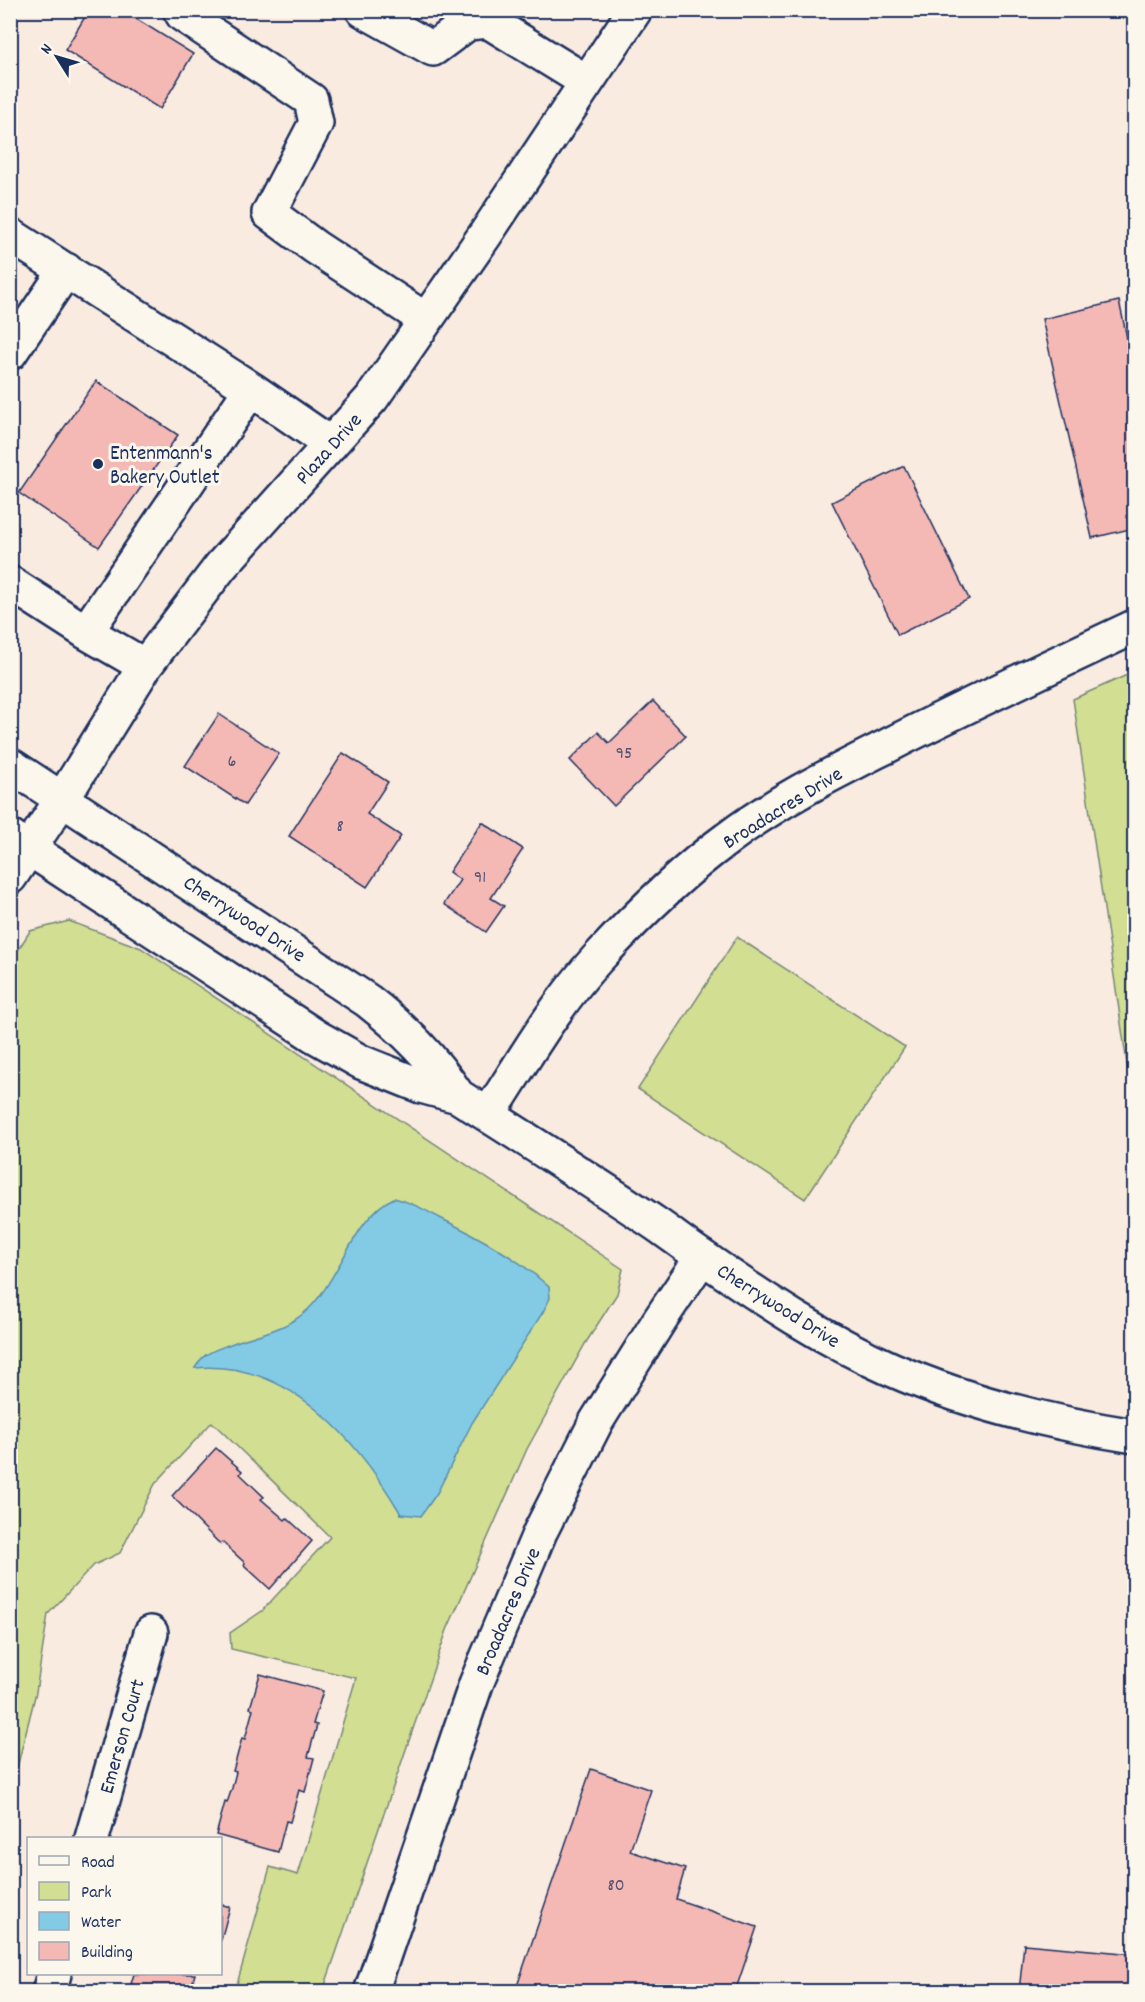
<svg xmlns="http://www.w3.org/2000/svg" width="1145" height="2002" font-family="Dekko,sans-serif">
<rect width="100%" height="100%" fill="#faebe1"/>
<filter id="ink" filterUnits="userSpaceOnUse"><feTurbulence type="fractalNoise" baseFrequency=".0167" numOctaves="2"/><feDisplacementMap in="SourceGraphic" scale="12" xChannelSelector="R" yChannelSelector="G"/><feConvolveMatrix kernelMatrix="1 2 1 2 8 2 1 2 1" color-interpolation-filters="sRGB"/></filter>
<g filter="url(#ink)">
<path fill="#d2de91" stroke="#768678" stroke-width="1.5" d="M1134,672V1111L1073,699Z
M69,921L141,948L623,1269L617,1294L585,1344L527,1449L447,1630L323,1991H235L270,1867L298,1875L356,1678L231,1649L230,1633L262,1611L330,1537L212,1422L155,1484L120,1553L94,1565L48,1614L36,1692L11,1792V961L30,931Z
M737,937L905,1047L805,1199L638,1089Z"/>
<path fill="#83cae4" stroke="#598cae" stroke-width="1.5" d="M394,1198C411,1202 425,1210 440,1218C479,1237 518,1258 549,1287L550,1298L543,1312L472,1423L437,1493L421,1516L401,1514C358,1441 289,1359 195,1368C197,1365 200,1360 203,1357C210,1351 220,1348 228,1345C253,1335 283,1331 304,1313C339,1284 354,1215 394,1198Z"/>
<path fill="#f5b9b5" stroke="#1b2f5e" stroke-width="1.5" d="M89,10H122L193,54L160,109L65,50Z
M1119,301L1134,370V528L1092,538L1042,319Z
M96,381L178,435L99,547L19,493Z
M904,466L969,599L898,635L832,502Z
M653,701L686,736L614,806L570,760L598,732L609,743Z
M219,714L279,754L245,805L185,766Z
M343,753L388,782L367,814L401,836L367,887L289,836Z
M482,822L523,849L491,898L504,906L486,932L444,904L460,880L449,872Z
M216,1448L242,1471L240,1474L264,1497L261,1499L285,1520L287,1518L312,1541L270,1589L244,1565L245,1563L222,1542L220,1544L172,1496Z
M260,1674L323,1691L313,1724L317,1725L308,1757L314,1758L305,1792L299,1790L290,1822L286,1821L278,1852L216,1835L225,1802L227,1803L232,1788L236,1772L233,1771L242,1738L245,1739L253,1709L250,1708Z
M591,1769L651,1790L630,1851L685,1869L676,1899L757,1927L735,1992H515Z
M220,1904L230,1907L221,1940H220Z
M1024,1944L1134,1954V1992H1019Z
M134,1974H195L190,1992H132L134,1985L131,1984Z"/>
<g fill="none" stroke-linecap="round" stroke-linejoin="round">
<g stroke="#1b2f5e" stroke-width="38">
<path id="minor" d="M180,10L183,15L311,100L316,123L269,213L315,247L426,320
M363,10L433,49L468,23L488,21L587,82
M10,235L251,389L331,444
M10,353L66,270
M10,583L86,632L145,666
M86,632L251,389
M10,765L368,1001C405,1030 432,1057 458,1096
M10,836L315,1036L361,1062L421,1086L458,1096C524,1138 591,1180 656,1224C672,1235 687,1247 704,1258C763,1299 825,1340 891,1369C968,1403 1051,1423 1134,1436
M10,877L63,798L145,666L221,566L372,398L485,235L635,10
M488,1115C522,1063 554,1006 597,959C637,916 680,873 727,839C778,800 836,772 893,743C972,703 1053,665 1134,627
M92,1838L151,1633
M49,1992L54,1974
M371,1992L476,1684L540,1532L596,1422L659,1321L702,1257"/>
</g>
<use href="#minor" stroke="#fbf7ec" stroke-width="33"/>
</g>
</g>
<circle fill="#1b2f5e" stroke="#fbf7ec" stroke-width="2" cx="98" cy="464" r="6"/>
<g text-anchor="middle" stroke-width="6" stroke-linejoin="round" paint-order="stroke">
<g font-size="18" fill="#525274">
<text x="624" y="758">95</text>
<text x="232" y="766">6</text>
<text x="340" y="831">8</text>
<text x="480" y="882">91</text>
<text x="616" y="1890">80</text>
</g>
<g font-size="21" fill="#1b2f5e" stroke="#fbf7ec">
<text transform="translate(328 448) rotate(-48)" y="7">Plaza Drive</text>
<text transform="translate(782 807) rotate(-32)" y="7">Broadacres Drive</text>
<text transform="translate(245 918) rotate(33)" y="7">Cherrywood Drive</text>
<text transform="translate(779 1305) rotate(32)" y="7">Cherrywood Drive</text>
<text transform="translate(507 1611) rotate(-67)" y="7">Broadacres Drive</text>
<text transform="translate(121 1736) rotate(-74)" y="7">Emerson Court</text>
</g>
<g font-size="21" fill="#1b2f5e" stroke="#fbf7ec" text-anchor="start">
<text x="110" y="459">Entenmann's<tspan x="110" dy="24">Bakery Outlet</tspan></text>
</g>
</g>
<rect width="1145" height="2002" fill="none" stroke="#fbf7ec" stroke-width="36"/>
<rect x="18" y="18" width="1109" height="1966" fill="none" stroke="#1b2f5e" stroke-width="2" filter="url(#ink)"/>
<rect x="27" y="1837" width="195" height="138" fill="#fbf7ec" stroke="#a1a7b3" stroke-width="1.5"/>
<rect x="39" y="1856" width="30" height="9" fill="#fbf7ec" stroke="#a1a7b3" stroke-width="1.5"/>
<text x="81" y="1867" font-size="18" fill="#1b2f5e">Road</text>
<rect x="39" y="1882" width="30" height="18" fill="#d2de91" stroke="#a1a7b3" stroke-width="1.5"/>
<text x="81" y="1897" font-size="18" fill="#1b2f5e">Park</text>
<rect x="39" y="1912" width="30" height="18" fill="#83cae4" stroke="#a1a7b3" stroke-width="1.5"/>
<text x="81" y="1927" font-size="18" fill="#1b2f5e">Water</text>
<rect x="39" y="1942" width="30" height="18" fill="#f5b9b5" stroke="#a1a7b3" stroke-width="1.5"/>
<text x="81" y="1957" font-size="18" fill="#1b2f5e">Building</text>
<g transform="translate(57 57) rotate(307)" stroke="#fbf7ec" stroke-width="4.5" paint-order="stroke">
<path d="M0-4.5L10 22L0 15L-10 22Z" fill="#1b2f5e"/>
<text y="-9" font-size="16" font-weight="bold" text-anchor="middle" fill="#1b2f5e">N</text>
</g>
</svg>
